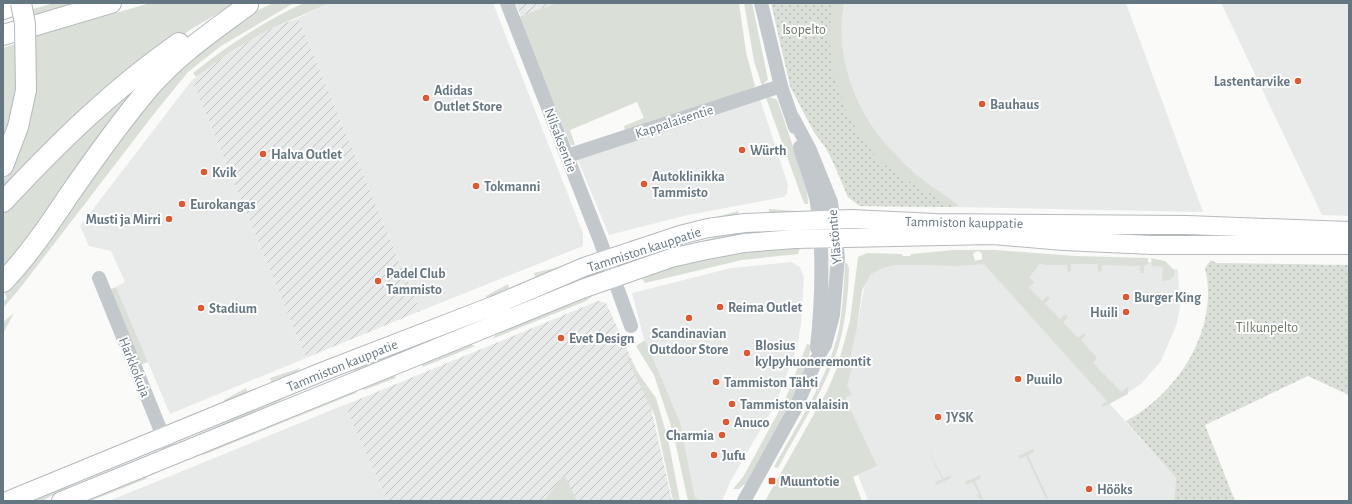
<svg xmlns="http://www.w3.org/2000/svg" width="1352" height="504" font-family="'Alegreya Sans',sans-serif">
<defs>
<pattern id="industrial-furrows" width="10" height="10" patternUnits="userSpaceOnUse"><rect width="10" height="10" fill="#e8e9e9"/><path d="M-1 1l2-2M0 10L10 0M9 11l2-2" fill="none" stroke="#c0c1c2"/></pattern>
<pattern id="park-dots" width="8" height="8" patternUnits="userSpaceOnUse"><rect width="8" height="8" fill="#dadfd7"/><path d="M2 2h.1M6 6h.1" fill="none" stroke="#b4b9b4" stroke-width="1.8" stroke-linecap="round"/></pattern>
</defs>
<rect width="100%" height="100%" fill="#fafaf8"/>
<path fill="#e8e9e9" d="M330,3H493L583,233V246L420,311L298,18Z
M832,3H1126L1203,212L953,207L907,180L859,134Z
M1221,3H1349V216L1322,215Z
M192,80L306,358L170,414L116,287L125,282L111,251L89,246L80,226Z
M760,99L788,185L787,193L784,197L688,215L609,235L577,158Z
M998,261L1160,262L1169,269H1178L1180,307L1177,323L1161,361L1141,384L1110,404L1176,478L1174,501H868L858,475L876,466L839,393L857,328L865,283L871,274L883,268L896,265L958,266Z
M791,262L800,267L804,277L801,324L797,347L776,403L730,482L722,501H696L680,422L644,339L632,293L731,268Z
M345,405L387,501H109L344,405Z"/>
<path fill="url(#industrial-furrows)" d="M515,3H557L521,16Z
M298,18L420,311L306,358L192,80L233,50L270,29Z
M598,301L606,303L648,395L672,501H387L345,405Z"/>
<path fill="#dadfd7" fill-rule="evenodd" d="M54,3H83L31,19L30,10Z
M150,3H235L190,30L122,80L3,193V181L18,148L34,37Z
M273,3H294L221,46L188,72L157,110L17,292L3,308V302L7,298L5,294L76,200L127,126L170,75L251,14Z
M304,3H330L270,29L233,50L196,77L193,73C227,46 264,21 304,3Z
M557,3H739L746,52L755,86L752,89L625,131L624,126L644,118L637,102L570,130L575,145H571L518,19L521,16Z
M744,3H752L768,79L762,86L754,61Z
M805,3H844C833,56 857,117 895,154C904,164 916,175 927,183C938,191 949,197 959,206L953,207L860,206L848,197L835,166L826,148L814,132L790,86Z
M22,42V72L3,154V48Z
M150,72L3,274V213L31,183Z
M768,97L776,99L778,102L807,188L808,204H805L802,198L766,98Z
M769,209L796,211L797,214L769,213Z
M738,211L739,215L629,245V241Z
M739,230H797L737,235L635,261Z
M800,248L798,254L742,260L645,283L640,275L668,266L734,252Z
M954,250H994L1076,256L1148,258V264L1144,266V273H1140V266L1102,265L1101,271L1098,272V264H1071V271L1068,272L1067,265H1044L1039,263L1037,268L1029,277L1034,282L1029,288L1042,301L1047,296L1050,298L1045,304L1060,319L1066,314L1068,317L1063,322L1078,338L1084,333L1086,335L1081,340L1097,358L1093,363L1122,392L1128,387V394L1103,407L1101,405L1107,401L984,264L958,266L896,265L883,268L871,274L862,290L857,328L850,357L853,364L847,385L852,394L845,398L877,466L853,477L862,501H765L827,391L837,368L850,321L858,257L867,253L901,254L903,256H910L911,254ZM979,251L982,254V259L975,261L973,254L975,252Z
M1151,258L1165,261L1175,271L1174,276L1169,280L1162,281L1163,267L1152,266Z
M845,262L848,265L849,269C848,298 845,330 835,357C821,396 797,432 778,468L774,467C798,423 828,379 839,329C843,307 844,285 845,262Z
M571,264L557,273L536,278L534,273Z
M584,275L585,279L356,375L353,367Z
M508,284L509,288L488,302L486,296Z
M116,287L148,362L139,365L109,290Z
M592,294L591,297L586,301L492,339L499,331Z
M14,313L4,332L3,333V322Z
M645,340L680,422L695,497L701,501H688L673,432L654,375L636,346Z
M468,343L475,346L423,367L422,364L443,351Z
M807,344L810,345C814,369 760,457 746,483L739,489H733L743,477L785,400Z
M626,353L636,370L656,398L668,439L680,501H673L655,416L631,367Z
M300,368L295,374L272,383L270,378Z
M395,375L396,378L364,390L362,388Z
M319,382L318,384L287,397L247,419L194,440L193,437C235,419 276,398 319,382Z
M246,388L248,393L226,406L224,400Z
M357,390L356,393L203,455L199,453Z
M926,446L943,478L950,476L951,478L936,485L935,482L942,479Z
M1033,449L1034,452L1028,455L1048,498L1046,499L1026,456L1020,459L1018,456Z
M138,453L140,457L76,483L42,501H22Z
M148,474L146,479L90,501H78Z
M564,474L577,501H544Z
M980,475L981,478L975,481L984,501L976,496L979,494L973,482L966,485L965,482Z"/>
<path fill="url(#park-dots)" d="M771,3H832L829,36L832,70L846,111L859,134L878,160L907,180L953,207L860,206L848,197L835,166L826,148L814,132L790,86Z
M1211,260L1216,263L1349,265V395L1308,376L1205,425L1235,501H1174L1176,478L1126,421C1178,394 1220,328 1205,268Z"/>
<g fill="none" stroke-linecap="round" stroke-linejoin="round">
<g stroke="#b5babe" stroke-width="20">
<path id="major" d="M7,501L324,371L495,305L584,267L680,235L708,228L745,223L851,219L935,223L1187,225L1349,231
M61,501L582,289L671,258L702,251L744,243L795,239L993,235L1064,241L1152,245H1349"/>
</g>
<g stroke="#b4b9bd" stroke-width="22">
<path id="highway" d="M3,9L21,3
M3,35L111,3
M3,166L18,127L26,90
M3,202C57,144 113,89 179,43
M3,282C28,256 49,225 69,195C94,159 120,122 149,88C177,55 213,31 248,5"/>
</g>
<path stroke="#c3c8cc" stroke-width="14" d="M507,3L601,243L631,326
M761,3L781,86L795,127
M800,147C805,166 814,184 817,203C824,251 822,300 817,348
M567,156L781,86
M99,278L171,456
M744,501L796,407L816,360L825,345L833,315L838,257L831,202L810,150L793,118"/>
<use href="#major" stroke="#fff" stroke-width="18"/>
<use href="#highway" stroke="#fff" stroke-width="20"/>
<g stroke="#b4b9bd" stroke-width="22" stroke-linecap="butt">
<path id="highway-bridge" d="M21,3L25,24L26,90"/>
</g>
<use href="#highway-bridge" stroke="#fff" stroke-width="20"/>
</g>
<g fill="#e4572e" stroke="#fff" stroke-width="1.5">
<circle cx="1298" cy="81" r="4"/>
<circle cx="426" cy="98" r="4"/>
<circle cx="982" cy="104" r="4"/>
<circle cx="742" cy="150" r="4"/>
<circle cx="263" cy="154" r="4"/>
<circle cx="204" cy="172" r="4"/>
<circle cx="644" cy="184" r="4"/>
<circle cx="476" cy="186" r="4"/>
<circle cx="182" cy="204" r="4"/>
<circle cx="169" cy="219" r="4"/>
<circle cx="378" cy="281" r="4"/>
<circle cx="1126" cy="297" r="4"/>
<circle cx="720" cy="307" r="4"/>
<circle cx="201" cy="308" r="4"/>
<circle cx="1126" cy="312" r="4"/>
<circle cx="689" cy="318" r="4"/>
<circle cx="561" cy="338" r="4"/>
<circle cx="747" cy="353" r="4"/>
<circle cx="1018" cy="379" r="4"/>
<circle cx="716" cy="382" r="4"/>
<circle cx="732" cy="404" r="4"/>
<circle cx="938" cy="417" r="4"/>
<circle cx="726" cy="422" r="4"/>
<circle cx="722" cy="435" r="4"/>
<circle cx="714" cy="455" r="4"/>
<rect x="768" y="477" width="8" height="8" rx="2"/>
<circle cx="1089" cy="489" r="4"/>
</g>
<g text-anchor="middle" stroke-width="4" stroke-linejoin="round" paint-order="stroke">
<g font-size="14" fill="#687a64" stroke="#fff">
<text x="804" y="34">Isopelto</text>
<text x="1267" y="332">Tilkunpelto</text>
</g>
<g font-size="14" font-weight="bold" fill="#657683" stroke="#fff" text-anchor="start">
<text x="1290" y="86" text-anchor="end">Lastentarvike</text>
<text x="434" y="95">Adidas<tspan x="434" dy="16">Outlet Store</tspan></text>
<text x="990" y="109">Bauhaus</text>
<text x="750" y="155">Würth</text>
<text x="271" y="159">Halva Outlet</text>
<text x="212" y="177">Kvik</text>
<text x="652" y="181">Autoklinikka<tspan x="652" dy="16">Tammisto</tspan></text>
<text x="484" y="191">Tokmanni</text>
<text x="190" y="209">Eurokangas</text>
<text x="161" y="224" text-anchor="end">Musti ja Mirri</text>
<text x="386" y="278">Padel Club<tspan x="386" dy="16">Tammisto</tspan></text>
<text x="1134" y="302">Burger King</text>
<text x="728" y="312">Reima Outlet</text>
<text x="209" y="313">Stadium</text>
<text x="1118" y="317" text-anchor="end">Huili</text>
<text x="689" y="338" text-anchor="middle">Scandinavian<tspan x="689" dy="16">Outdoor Store</tspan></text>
<text x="569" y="343">Evet Design</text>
<text x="755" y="350">Blosius<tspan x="755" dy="16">kylpyhuoneremontit</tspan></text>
<text x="1026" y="384">Puuilo</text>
<text x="724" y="387">Tammiston Tähti</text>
<text x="740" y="409">Tammiston valaisin</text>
<text x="946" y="422">JYSK</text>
<text x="734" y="427">Anuco</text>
<text x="714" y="440" text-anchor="end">Charmia</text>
<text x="722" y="460">Jufu</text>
<text x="780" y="486">Muuntotie</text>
<text x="1097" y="494">Hööks</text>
</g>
<g font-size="14" fill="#657683" stroke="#fff">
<text transform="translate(674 121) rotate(-18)" y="5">Kappalaisentie</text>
<text transform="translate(561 140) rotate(69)" y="5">Nilsaksentie</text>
<text transform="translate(964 222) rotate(1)" y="5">Tammiston kauppatie</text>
<text transform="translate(834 237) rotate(-95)" y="5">Ylästöntie</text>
<text transform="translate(644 249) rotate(-18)" y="5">Tammiston kauppatie</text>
<text transform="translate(342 365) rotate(-22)" y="5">Tammiston kauppatie</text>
<text transform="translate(135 367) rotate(68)" y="5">Harkkokuja</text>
</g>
</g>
<rect width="1352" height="504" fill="none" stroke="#657683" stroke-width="8"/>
</svg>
